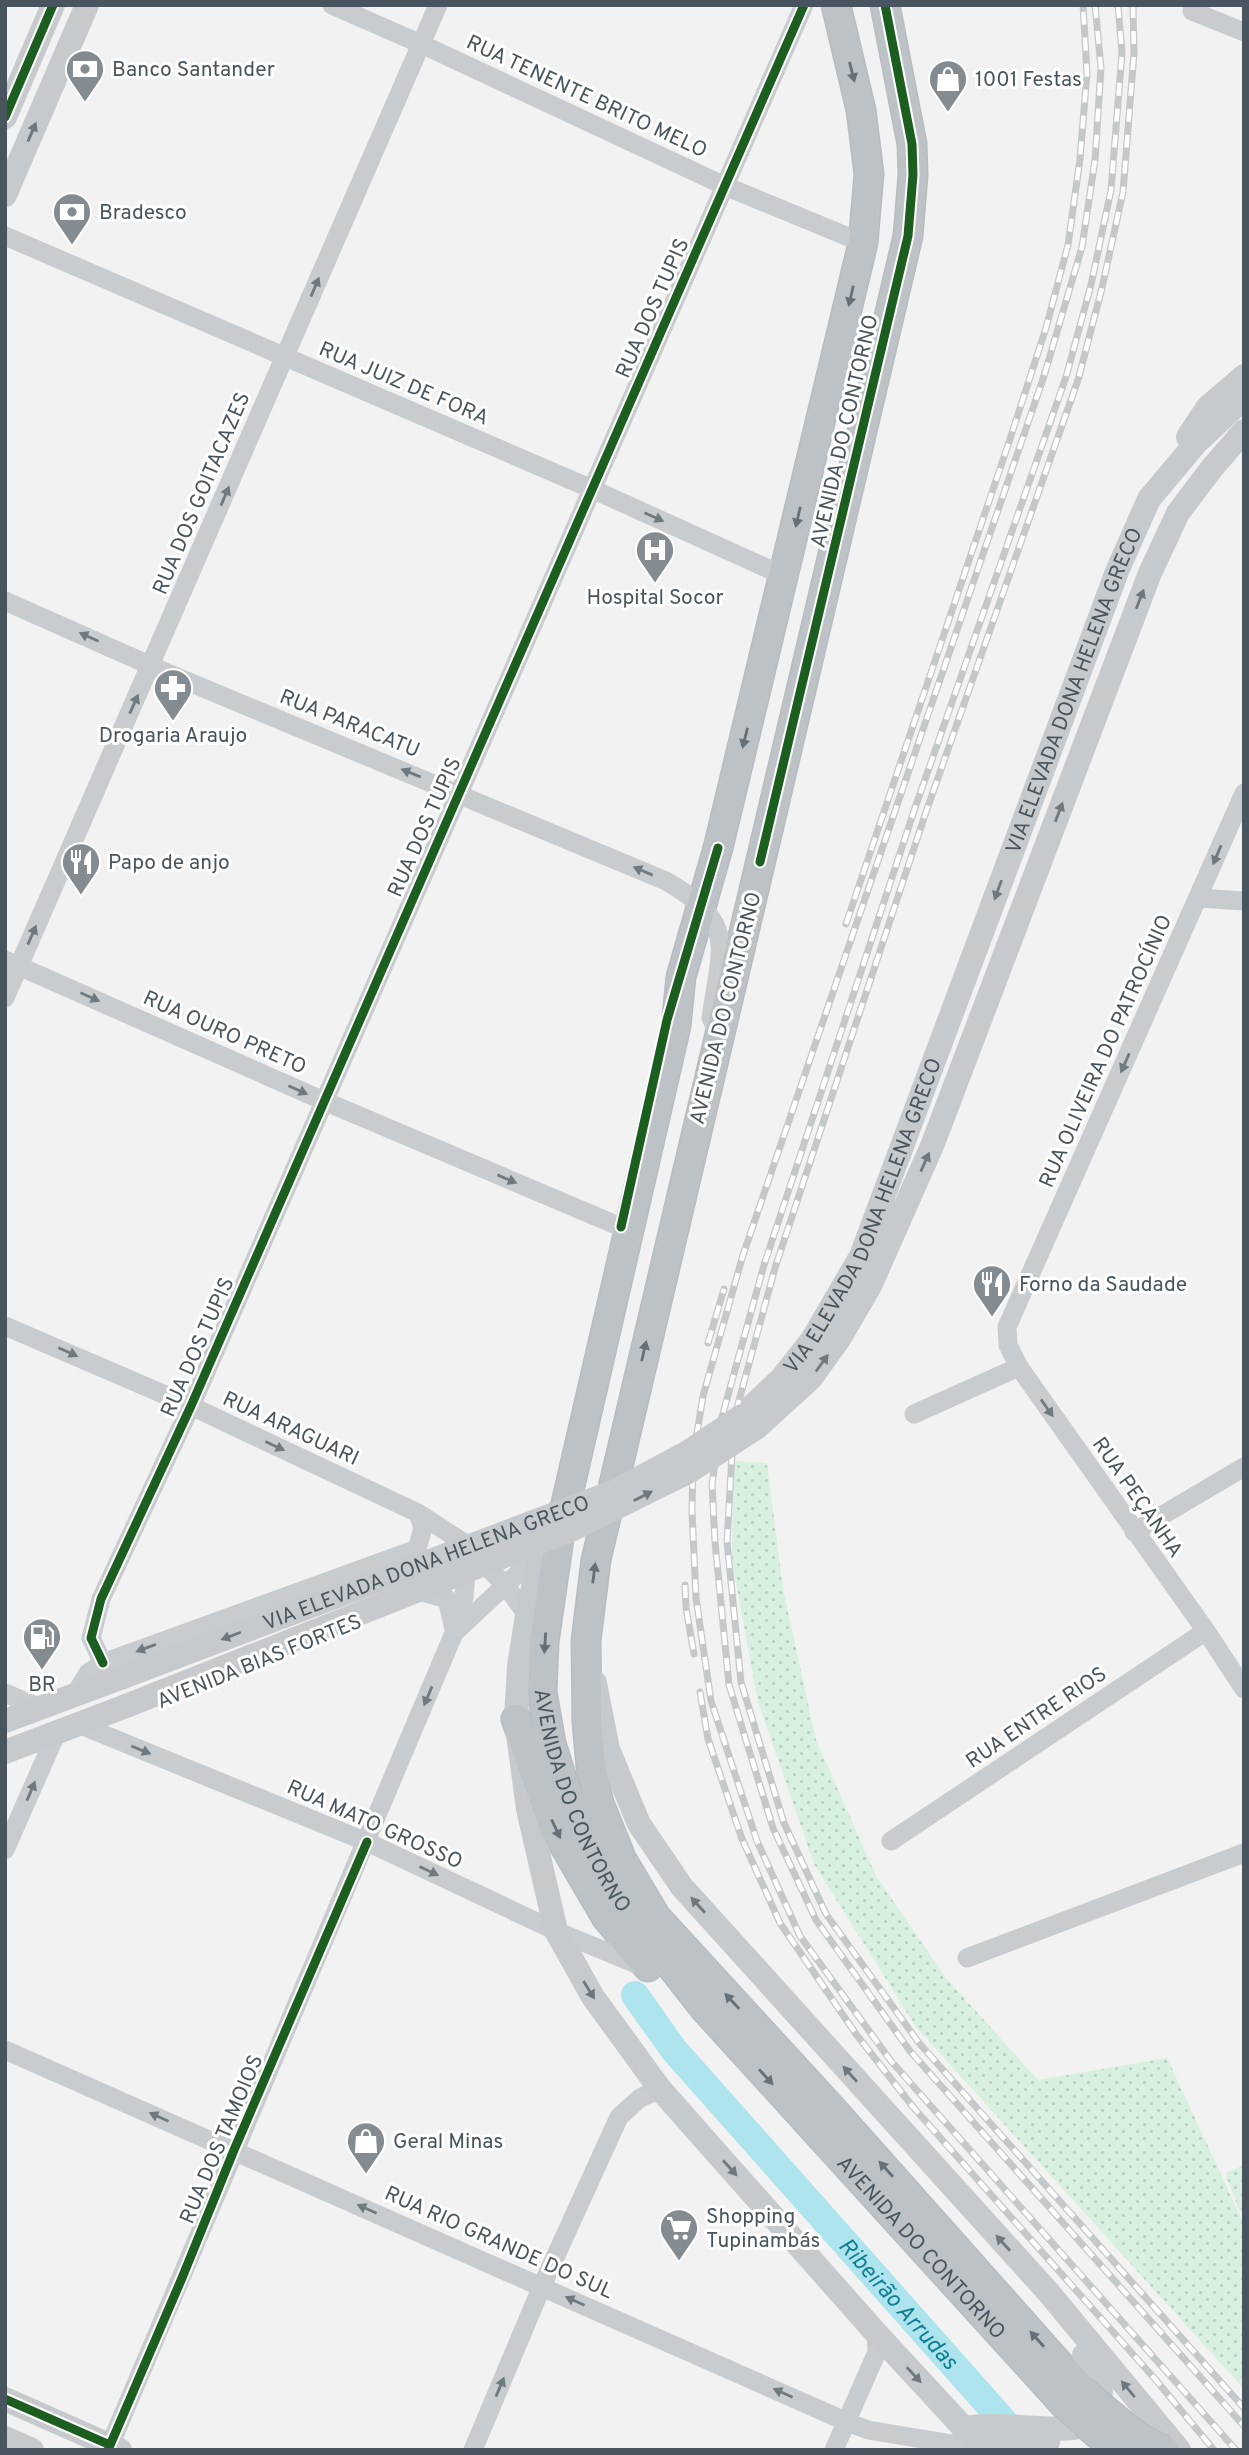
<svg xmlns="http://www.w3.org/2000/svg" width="1249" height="2455" font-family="Overpass,sans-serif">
<defs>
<pattern id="green-dots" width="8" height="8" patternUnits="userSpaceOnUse" patternTransform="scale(1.75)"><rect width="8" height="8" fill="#d7f0df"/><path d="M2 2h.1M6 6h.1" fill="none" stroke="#bad0c2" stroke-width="1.8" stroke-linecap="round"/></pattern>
</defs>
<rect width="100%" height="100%" fill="#f2f2f2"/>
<path fill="url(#green-dots)" d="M734,1461L767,1463L783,1589L816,1740L876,1876L946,1978L1038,2080L1167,2058L1244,2224V2389L916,2027L814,1864L758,1702L732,1560Z
M1244,2165V2211L1240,2212L1225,2173Z"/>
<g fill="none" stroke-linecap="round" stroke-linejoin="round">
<path stroke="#ade4ed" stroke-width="28" id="s1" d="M635,1995L674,2050L1022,2442"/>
<g stroke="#b7bcc1" stroke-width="31">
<g id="highway">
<path id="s3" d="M836,5L861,110L869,174L863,243L718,848L681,977L676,1026L561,1525L544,1642L542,1692L551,1743L564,1785L585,1839L613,1892L704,2008L1063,2403"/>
<path d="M885,5L912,144L913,175L908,236L596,1560L586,1641L587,1722L591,1767L599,1803L622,1860L656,1917L832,2109L1082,2390"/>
<path d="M516,1719L554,1828L606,1917L648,1967"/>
</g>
</g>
<path stroke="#c9ccce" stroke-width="19" d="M332,5L421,44L725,186L863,243
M1192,11L1244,32
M5,236L592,489L784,576
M5,601L165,672L666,881C738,923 721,946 711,1018L713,1022
M1244,793L1007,1327L1008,1345L1019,1367L1206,1631L1244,1689
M1198,898L1244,901
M5,960L324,1101L621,1227
M5,998L438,5
M5,1326L191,1406L418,1513L464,1543L506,1586L527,1615
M914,1414L1019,1367
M1134,1532L1244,1467
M426,1593L447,1599L454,1629
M455,1632L540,1553
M103,1663L91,1638L101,1599L191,1406L804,5
M5,1693L40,1708
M75,1694L88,1673L103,1663L417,1549L423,1528L418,1513
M78,1724L367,1842L556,1931L646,1968
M891,1841L1206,1631
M5,1850L57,1732
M967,1958L1244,1853
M5,2050L845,2421L868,2430L983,2449
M108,2450L454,1633L464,1597L467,1561
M473,2450L542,2286L619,2117L640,2098L660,2089
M834,2450L877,2352L876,2333"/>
<g stroke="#c7cacd" stroke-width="24">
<path d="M5,117L53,5"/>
<path d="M5,195L87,5"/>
<path d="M1188,437L1208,407L1244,376"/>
<path id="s2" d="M742,1416L782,1378L812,1340L861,1256L1118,569L1149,499L1196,443L1244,398"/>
<path d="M756,1428L811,1378L839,1339L870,1286L932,1146L1150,573L1178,513L1212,468L1244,431"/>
<path d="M547,1524L527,1615L519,1666L516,1719L528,1809L556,1931L593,1997L660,2089L876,2333L984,2450"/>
<path d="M595,1683L608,1749L639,1824L682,1887L1049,2293L1179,2450"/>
<path d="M5,1721L123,1677"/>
<path d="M5,1752L126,1706"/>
<path d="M5,2399L120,2450"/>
<path d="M963,2428C1000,2422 1037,2431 1074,2428C1108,2394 1108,2396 1084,2355"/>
<path d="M5,2438L32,2450"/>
<path d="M983,2449L1048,2442"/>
</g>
<use href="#highway" stroke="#bcc2c5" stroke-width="28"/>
<g stroke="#c5c8c9" stroke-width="7">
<path id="rail" d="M1095,5L1101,68L1095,160L1082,247L1044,376L743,1255L703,1396L693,1458L692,1511L696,1598L711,1701L757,1841L800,1936L891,2061L1236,2450
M1118,5L1122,53L1111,190L1091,285L1066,377L915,808L764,1265L722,1417L712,1484L715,1542L729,1685L773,1828L816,1920L910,2051L1244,2426
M1133,5L1134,53L1123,192L1102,288L1078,380L926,812L775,1268L734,1419L727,1542L741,1682L784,1823L826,1914L919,2043L1244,2408
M846,924L1009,442L1046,328L1068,245L1080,159L1087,73L1083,5
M708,1343L724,1289
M685,1585L686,1608L694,1654
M700,1692L708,1739L742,1839L780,1923L856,2034L913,2107L1155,2379L1214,2450"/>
</g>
<use href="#rail" stroke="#fff" stroke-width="4.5" stroke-dasharray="13" stroke-linecap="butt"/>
<g stroke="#b7bcc1" stroke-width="31" stroke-linecap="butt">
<path id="highway-bridge" d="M1082,2390C1107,2411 1134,2438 1164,2450
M1063,2403L1115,2450"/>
</g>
<g stroke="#c7cacd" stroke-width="24">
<path id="s4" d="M123,1677L613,1492L688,1452L742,1416"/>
<path d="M126,1706L573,1529L690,1471L756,1428"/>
</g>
<use href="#highway-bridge" stroke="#bcc2c5" stroke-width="28"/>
<g stroke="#fff" stroke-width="13">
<path id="cycleway" d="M5,117L53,5
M760,862L908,236L913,175L912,144L885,5
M621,1227L667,1020L718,848
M103,1663L91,1638L101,1599L191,1406L804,5
M5,2399L110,2445
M108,2450L182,2278L234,2150L367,1842"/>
</g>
<use href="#cycleway" stroke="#1b5e20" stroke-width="9"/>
</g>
<defs><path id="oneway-solid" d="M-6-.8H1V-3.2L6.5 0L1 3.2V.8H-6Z" transform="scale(1.75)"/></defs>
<g fill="#667078">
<use href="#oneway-solid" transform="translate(852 72) rotate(76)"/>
<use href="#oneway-solid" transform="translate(851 296) rotate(103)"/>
<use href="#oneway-solid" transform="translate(798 517) rotate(103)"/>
<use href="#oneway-solid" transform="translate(745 738) rotate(104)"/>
<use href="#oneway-solid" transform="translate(644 1351) rotate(-77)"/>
<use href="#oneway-solid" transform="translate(594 1573) rotate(-83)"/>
<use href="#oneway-solid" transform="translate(545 1643) rotate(94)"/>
<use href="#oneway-solid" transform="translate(556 1829) rotate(65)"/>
<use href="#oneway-solid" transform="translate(732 2001) rotate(-133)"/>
<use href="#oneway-solid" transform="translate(766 2077) rotate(48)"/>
<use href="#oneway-solid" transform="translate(886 2169) rotate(-132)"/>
<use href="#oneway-solid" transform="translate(1037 2339) rotate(-132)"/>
</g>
<g fill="#6f787f">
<use href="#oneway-solid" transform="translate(32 132) rotate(-67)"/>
<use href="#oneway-solid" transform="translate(1140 599) rotate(-69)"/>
<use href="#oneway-solid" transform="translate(1059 812) rotate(-69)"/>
<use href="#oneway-solid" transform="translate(998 890) rotate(110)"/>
<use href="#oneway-solid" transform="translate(925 1162) rotate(-66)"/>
<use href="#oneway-solid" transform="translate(822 1363) rotate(-54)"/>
<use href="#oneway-solid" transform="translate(643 1496) rotate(-27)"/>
<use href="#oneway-solid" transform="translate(231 1636) rotate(159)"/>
<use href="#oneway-solid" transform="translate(698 1905) rotate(-132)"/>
<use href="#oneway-solid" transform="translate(589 1990) rotate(58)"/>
<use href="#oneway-solid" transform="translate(850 2074) rotate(-132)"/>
<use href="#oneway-solid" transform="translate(730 2168) rotate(48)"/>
<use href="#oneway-solid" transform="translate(1003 2243) rotate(-132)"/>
<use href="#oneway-solid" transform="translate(914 2375) rotate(47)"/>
<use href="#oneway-solid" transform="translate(1128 2389) rotate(-130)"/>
</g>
<g fill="#6f7980">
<use href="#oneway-solid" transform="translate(315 287) rotate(-67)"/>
<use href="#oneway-solid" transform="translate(225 496) rotate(-67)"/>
<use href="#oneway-solid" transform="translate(654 517) rotate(24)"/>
<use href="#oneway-solid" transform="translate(89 637) rotate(-156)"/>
<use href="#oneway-solid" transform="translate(134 704) rotate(-66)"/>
<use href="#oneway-solid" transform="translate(411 773) rotate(-158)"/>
<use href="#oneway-solid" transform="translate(1217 855) rotate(113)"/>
<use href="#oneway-solid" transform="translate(643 871) rotate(-157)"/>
<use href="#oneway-solid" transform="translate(32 935) rotate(-66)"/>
<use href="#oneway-solid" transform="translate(90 997) rotate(24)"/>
<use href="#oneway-solid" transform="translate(1125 1063) rotate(114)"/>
<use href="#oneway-solid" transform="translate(298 1090) rotate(24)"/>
<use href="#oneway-solid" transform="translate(507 1179) rotate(23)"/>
<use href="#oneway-solid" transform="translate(68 1352) rotate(24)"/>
<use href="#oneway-solid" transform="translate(1047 1408) rotate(55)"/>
<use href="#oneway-solid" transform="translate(275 1446) rotate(25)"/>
<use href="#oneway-solid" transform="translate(146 1648) rotate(160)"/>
<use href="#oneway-solid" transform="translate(428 1696) rotate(113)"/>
<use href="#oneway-solid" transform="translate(141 1750) rotate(22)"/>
<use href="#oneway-solid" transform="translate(31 1791) rotate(-67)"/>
<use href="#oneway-solid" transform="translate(429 1871) rotate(25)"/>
<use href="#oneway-solid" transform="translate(159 2117) rotate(-156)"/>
<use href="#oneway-solid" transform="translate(367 2209) rotate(-156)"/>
<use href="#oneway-solid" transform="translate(575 2301) rotate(-156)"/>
<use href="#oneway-solid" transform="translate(500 2387) rotate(-67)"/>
<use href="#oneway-solid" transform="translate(783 2393) rotate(-156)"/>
</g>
<defs>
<g id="bank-pin" transform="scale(2.0125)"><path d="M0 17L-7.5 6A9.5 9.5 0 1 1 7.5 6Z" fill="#848c92" stroke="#fff"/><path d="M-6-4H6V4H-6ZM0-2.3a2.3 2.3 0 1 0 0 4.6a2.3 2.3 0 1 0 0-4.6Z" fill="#fff"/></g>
<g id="shop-pin" transform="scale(2.0125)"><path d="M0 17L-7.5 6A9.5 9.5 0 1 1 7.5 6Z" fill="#848c92" stroke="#fff"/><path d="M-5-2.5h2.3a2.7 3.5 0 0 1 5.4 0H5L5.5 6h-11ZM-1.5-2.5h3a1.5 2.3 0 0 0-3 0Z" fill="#fff"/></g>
<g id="hospital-pin" transform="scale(2.0125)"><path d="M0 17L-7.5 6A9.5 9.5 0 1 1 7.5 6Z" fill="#848c92" stroke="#fff"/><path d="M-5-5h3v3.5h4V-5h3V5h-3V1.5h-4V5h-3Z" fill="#fff"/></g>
<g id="pharmacy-pin" transform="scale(2.0125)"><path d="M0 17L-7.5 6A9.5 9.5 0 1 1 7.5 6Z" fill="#848c92" stroke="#fff"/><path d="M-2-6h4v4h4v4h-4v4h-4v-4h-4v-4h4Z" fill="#fff"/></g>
<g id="restaurant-pin" transform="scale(2.0125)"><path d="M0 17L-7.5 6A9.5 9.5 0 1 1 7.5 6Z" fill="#848c92" stroke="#fff"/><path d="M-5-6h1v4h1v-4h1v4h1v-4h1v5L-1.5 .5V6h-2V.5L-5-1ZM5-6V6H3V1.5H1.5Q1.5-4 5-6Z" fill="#fff"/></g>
<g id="fuel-pin" transform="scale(2.0125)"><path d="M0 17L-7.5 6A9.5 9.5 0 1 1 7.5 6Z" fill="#848c92" stroke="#fff"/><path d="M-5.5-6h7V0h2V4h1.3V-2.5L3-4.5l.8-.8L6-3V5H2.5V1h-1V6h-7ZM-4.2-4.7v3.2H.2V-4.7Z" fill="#fff"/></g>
<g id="supermarket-pin" transform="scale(2.0125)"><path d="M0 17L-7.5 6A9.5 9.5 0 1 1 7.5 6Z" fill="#848c92" stroke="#fff"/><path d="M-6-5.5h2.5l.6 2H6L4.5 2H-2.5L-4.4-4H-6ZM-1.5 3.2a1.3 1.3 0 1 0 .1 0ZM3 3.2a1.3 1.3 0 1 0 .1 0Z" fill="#fff"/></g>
</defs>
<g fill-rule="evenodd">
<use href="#bank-pin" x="85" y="69"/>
<use href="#shop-pin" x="948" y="79"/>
<use href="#bank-pin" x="72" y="212"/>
<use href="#hospital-pin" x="655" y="550"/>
<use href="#pharmacy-pin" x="173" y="688"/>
<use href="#restaurant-pin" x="81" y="862"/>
<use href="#restaurant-pin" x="992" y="1284"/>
<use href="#fuel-pin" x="42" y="1637"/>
<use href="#shop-pin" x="366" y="2141"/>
<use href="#supermarket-pin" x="679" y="2228"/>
</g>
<g text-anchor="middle" stroke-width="6" stroke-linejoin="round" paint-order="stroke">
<g font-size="21" fill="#49555e" stroke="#fff" text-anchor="start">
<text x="112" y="76">Banco Santander</text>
<text x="975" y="86">1001 Festas</text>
<text x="99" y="219">Bradesco</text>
<text x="655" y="604" text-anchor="middle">Hospital Socor</text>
<text x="173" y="742" text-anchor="middle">Drogaria Araujo</text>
<text x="108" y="869">Papo de anjo</text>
<text x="1019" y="1291">Forno da Saudade</text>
<text x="42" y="1691" text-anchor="middle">BR</text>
<text x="393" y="2148">Geral Minas</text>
<text x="706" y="2223">Shopping<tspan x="706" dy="24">Tupinambás</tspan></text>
</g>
<g font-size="21" fill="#49555e" stroke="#fff">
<text transform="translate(587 96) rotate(25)" y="7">RUA TENENTE BRITO MELO</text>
<text transform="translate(652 308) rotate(-66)" y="7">RUA DOS TUPIS</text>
<text transform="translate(404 383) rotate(23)" y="7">RUA JUIZ DE FORA</text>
<text transform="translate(844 431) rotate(-77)" y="7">AVENIDA DO CONTORNO</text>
<text transform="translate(201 493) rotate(-67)" y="7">RUA DOS GOITACAZES</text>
<text dy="7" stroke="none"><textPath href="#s2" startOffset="805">VIA ELEVADA DONA HELENA GRECO</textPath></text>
<text transform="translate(350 723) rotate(22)" y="7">RUA PARACATU</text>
<text transform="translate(424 827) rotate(-66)" y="7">RUA DOS TUPIS</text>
<text transform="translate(725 1008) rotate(-76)" y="7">AVENIDA DO CONTORNO</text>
<text transform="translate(225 1032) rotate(24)" y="7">RUA OURO PRETO</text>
<text transform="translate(1105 1051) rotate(-66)" y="7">RUA OLIVEIRA DO PATROCÍNIO</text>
<text dy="7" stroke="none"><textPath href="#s2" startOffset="238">VIA ELEVADA DONA HELENA GRECO</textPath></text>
<text transform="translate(197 1347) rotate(-66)" y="7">RUA DOS TUPIS</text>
<text transform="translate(291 1428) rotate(25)" y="7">RUA ARAGUARI</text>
<text transform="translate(1138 1497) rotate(55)" y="7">RUA PEÇANHA</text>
<text dy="7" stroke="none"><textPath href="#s4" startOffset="324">VIA ELEVADA DONA HELENA GRECO</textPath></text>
<text transform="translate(259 1661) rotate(-22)" y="7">AVENIDA BIAS FORTES</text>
<text transform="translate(1036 1717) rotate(-34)" y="7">RUA ENTRE RIOS</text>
<text dy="7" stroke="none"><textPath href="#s3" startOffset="1844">AVENIDA DO CONTORNO</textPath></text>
<text transform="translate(375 1824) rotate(24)" y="7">RUA MATO GROSSO</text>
<text transform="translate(221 2139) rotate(-67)" y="7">RUA DOS TAMOIOS</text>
<text transform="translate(499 2242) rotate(24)" y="7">RUA RIO GRANDE DO SUL</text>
<text dy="7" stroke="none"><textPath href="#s3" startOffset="2412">AVENIDA DO CONTORNO</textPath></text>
</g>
<g font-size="23" font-style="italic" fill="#0f8093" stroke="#fff">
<text dy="8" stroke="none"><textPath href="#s1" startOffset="406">Ribeirão Arrudas</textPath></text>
</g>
</g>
<rect width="1249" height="2455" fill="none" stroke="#49555e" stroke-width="14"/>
</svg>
